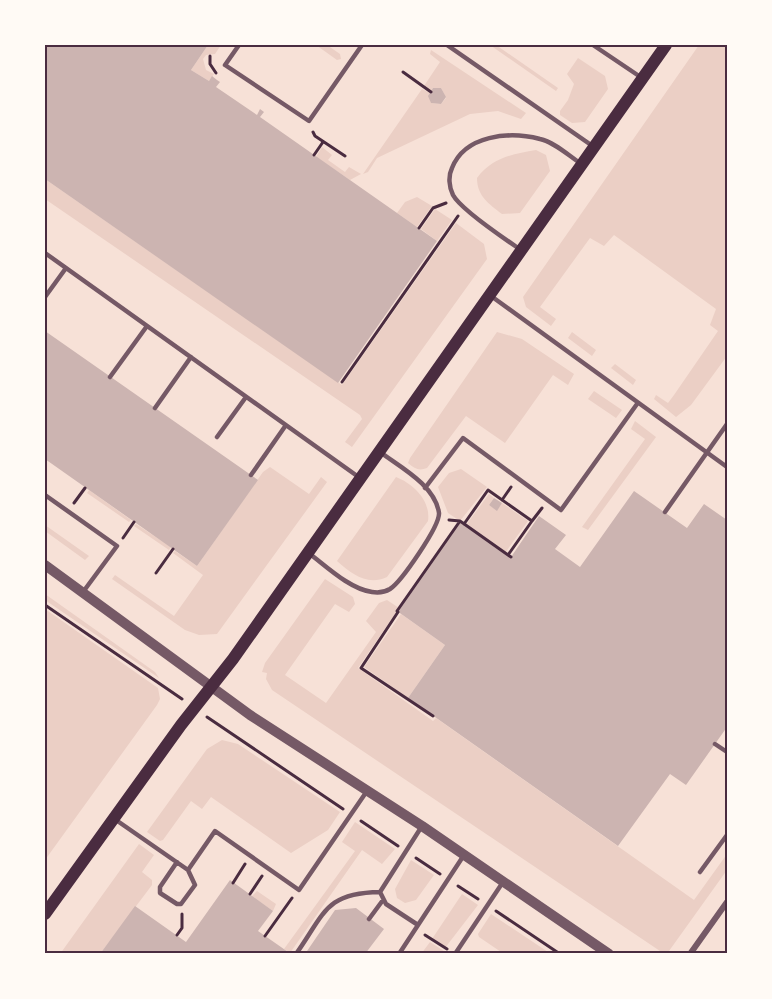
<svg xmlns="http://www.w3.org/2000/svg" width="772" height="999" font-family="'PT Serif',serif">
<rect width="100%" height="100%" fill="#f7e1d7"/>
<path fill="#ebcfc5" d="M208,45H221L215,54L206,55L203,59L206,70L214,74L209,81L191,70Z
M316,45H327L340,54L341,59L337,60Z
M490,45H496L558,88L556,91Z
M699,45H725L727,48V356L691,405L676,417L654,399L656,395L668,403L674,395L718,331L710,325L716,309L614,235L604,246L590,238L540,307L556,319L551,326L526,307L523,297Z
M431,50L526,113L521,119L498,111L470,114L377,158L368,172L363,174L422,89L430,93L431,103L441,104L446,98L441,88H433L431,91L424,86L440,62L430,54Z
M578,58L605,76L608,89L585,122L572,123L560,115V111L568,100L574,84L567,74Z
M322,147L332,155L328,160L345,172L349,167L361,174L350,180L316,157Z
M536,150L546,155L550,171L520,213L502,214C489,204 477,196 477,178C492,158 512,154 536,150Z
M45,179L342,385L456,223L484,244L487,259L352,447L345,442L362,419L360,415L45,199Z
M417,197L432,206L417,227L397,213L405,202Z
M435,209L452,220L437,241L421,229Z
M497,332L522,339L574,374L568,385L553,375L505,443L466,416L427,468C419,471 415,469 408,463L410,458Z
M572,332L596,350L592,356L568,338Z
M615,364L636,380L633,385L611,368Z
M594,391L622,410L616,418L588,399Z
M635,421L656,437L588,530L582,527L645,439L631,429Z
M270,467L309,494L321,477L327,482L217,634L199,635L185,630L112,579L115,575L174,616L203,575L173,553L175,551L197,566L263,472Z
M461,469L487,487L460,521L448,513L438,487L449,473Z
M396,477C414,484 431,501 428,521L387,577C367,586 352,574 337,561Z
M89,490L131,520L129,522L87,493Z
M489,494L494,498L489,505L497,510L502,503L528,521L505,553L466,525Z
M136,524L171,547L169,550L134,526Z
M45,525L89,556L85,560L45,531Z
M325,579L353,597L355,604L349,612L335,604L285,675L326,703L376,632L366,621L379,603L387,600L399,608L358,668L433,721L436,718L694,900L727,854V870L669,951H660L272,690L266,679L267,673L262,672L265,663Z
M45,594L155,672L159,678L45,600Z
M45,609L158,688L160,699L157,705L45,860Z
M401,614L445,645L408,698L364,667Z
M222,740L238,744L340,812L328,830L291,853L211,797L202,809L191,801L163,840L160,841L147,832L207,749Z
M355,822L395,849L382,864L362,850L290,953L284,949L355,851L342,842Z
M139,844L154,855L142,872L152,880V885L100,954H60Z
M411,860L434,875L416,900L405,903L397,898L395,889Z
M257,891L276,904L273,911L252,896Z
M462,894L478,905L445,948L432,939Z
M491,914L551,954H504L479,937L478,934Z
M430,942L444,951L442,954H421Z"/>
<path fill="#ccb4b1" d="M45,45H208L191,70L209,81L212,76L217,80L220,82L216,87L257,115L260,109L264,112L260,117L437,241L338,383L45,179Z
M433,88H441L446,97L441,104L431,103L428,96Z
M45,331L258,480L197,566L45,459Z
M634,491L687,528L704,504L727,520V727L686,785L670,774L618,846L408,698L445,645L397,611L460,521L511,557L539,516L566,535L555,549L580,567Z
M494,498L502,503L497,511L489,505Z
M230,880L273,911L258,931L291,954H100L135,906L186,942Z
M356,908L384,929L365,954H305L335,910Z"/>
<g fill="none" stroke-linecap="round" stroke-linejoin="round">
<path stroke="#4a2c40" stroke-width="3" d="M210,56V64L216,73
M403,72L431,92
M313,132L315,136L345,156
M314,155L323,142
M419,228L433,208L446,203
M342,382L458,216
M502,500L511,487
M74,503L85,488
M449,520L460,521L511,557
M532,521L542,508
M464,524L488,490L532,521L508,555
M123,538L134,522
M156,573L173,549
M45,605L182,699
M433,716L361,668L398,612L397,611L460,521
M207,717L343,809
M361,821L398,846
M416,858L440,874
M233,883L245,864
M458,886L478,899
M250,894L262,876
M496,911L560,954
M177,935L182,928V914
M425,935L447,949
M265,936L292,898"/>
<path stroke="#755966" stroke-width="4.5" d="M239,45L225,65L309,121L362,45
M447,45L594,147
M593,45L642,78
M521,250C505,239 461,210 453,195C449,187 448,176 452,168C465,135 509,131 540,139C554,142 568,155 580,163
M45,253L360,478
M491,296L727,467
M45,297L66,268
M110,377L147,326
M155,408L191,357
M217,437L246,397
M251,475L286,425
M425,488L463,438L561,510L637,404
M45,495L117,546L83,592
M665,512L727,424
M310,554C327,567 350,589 372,592C378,593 385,592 390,589C401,582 440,526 439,513C435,485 400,467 380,452
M715,744L727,752
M116,820L188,870L215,831L299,890L367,791
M177,862L160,887V893L177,904H181L195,885L188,870
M700,872L727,835
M369,919L383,900
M418,925L386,904L380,892L422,826
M296,954C325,913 325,893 380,892
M399,954L464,855
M455,954L503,882"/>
<path stroke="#755966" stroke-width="6" d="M690,954L727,902"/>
<path stroke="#755966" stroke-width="10" d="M45,565L250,715L422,826L609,954"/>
<path stroke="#4a2c40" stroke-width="12" d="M45,914L181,725L233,659L666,45"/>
</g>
<rect width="772" height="999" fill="none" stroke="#fffaf5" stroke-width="93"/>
<rect x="46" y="46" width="680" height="906" fill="none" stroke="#4a2c40" stroke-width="2"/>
</svg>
